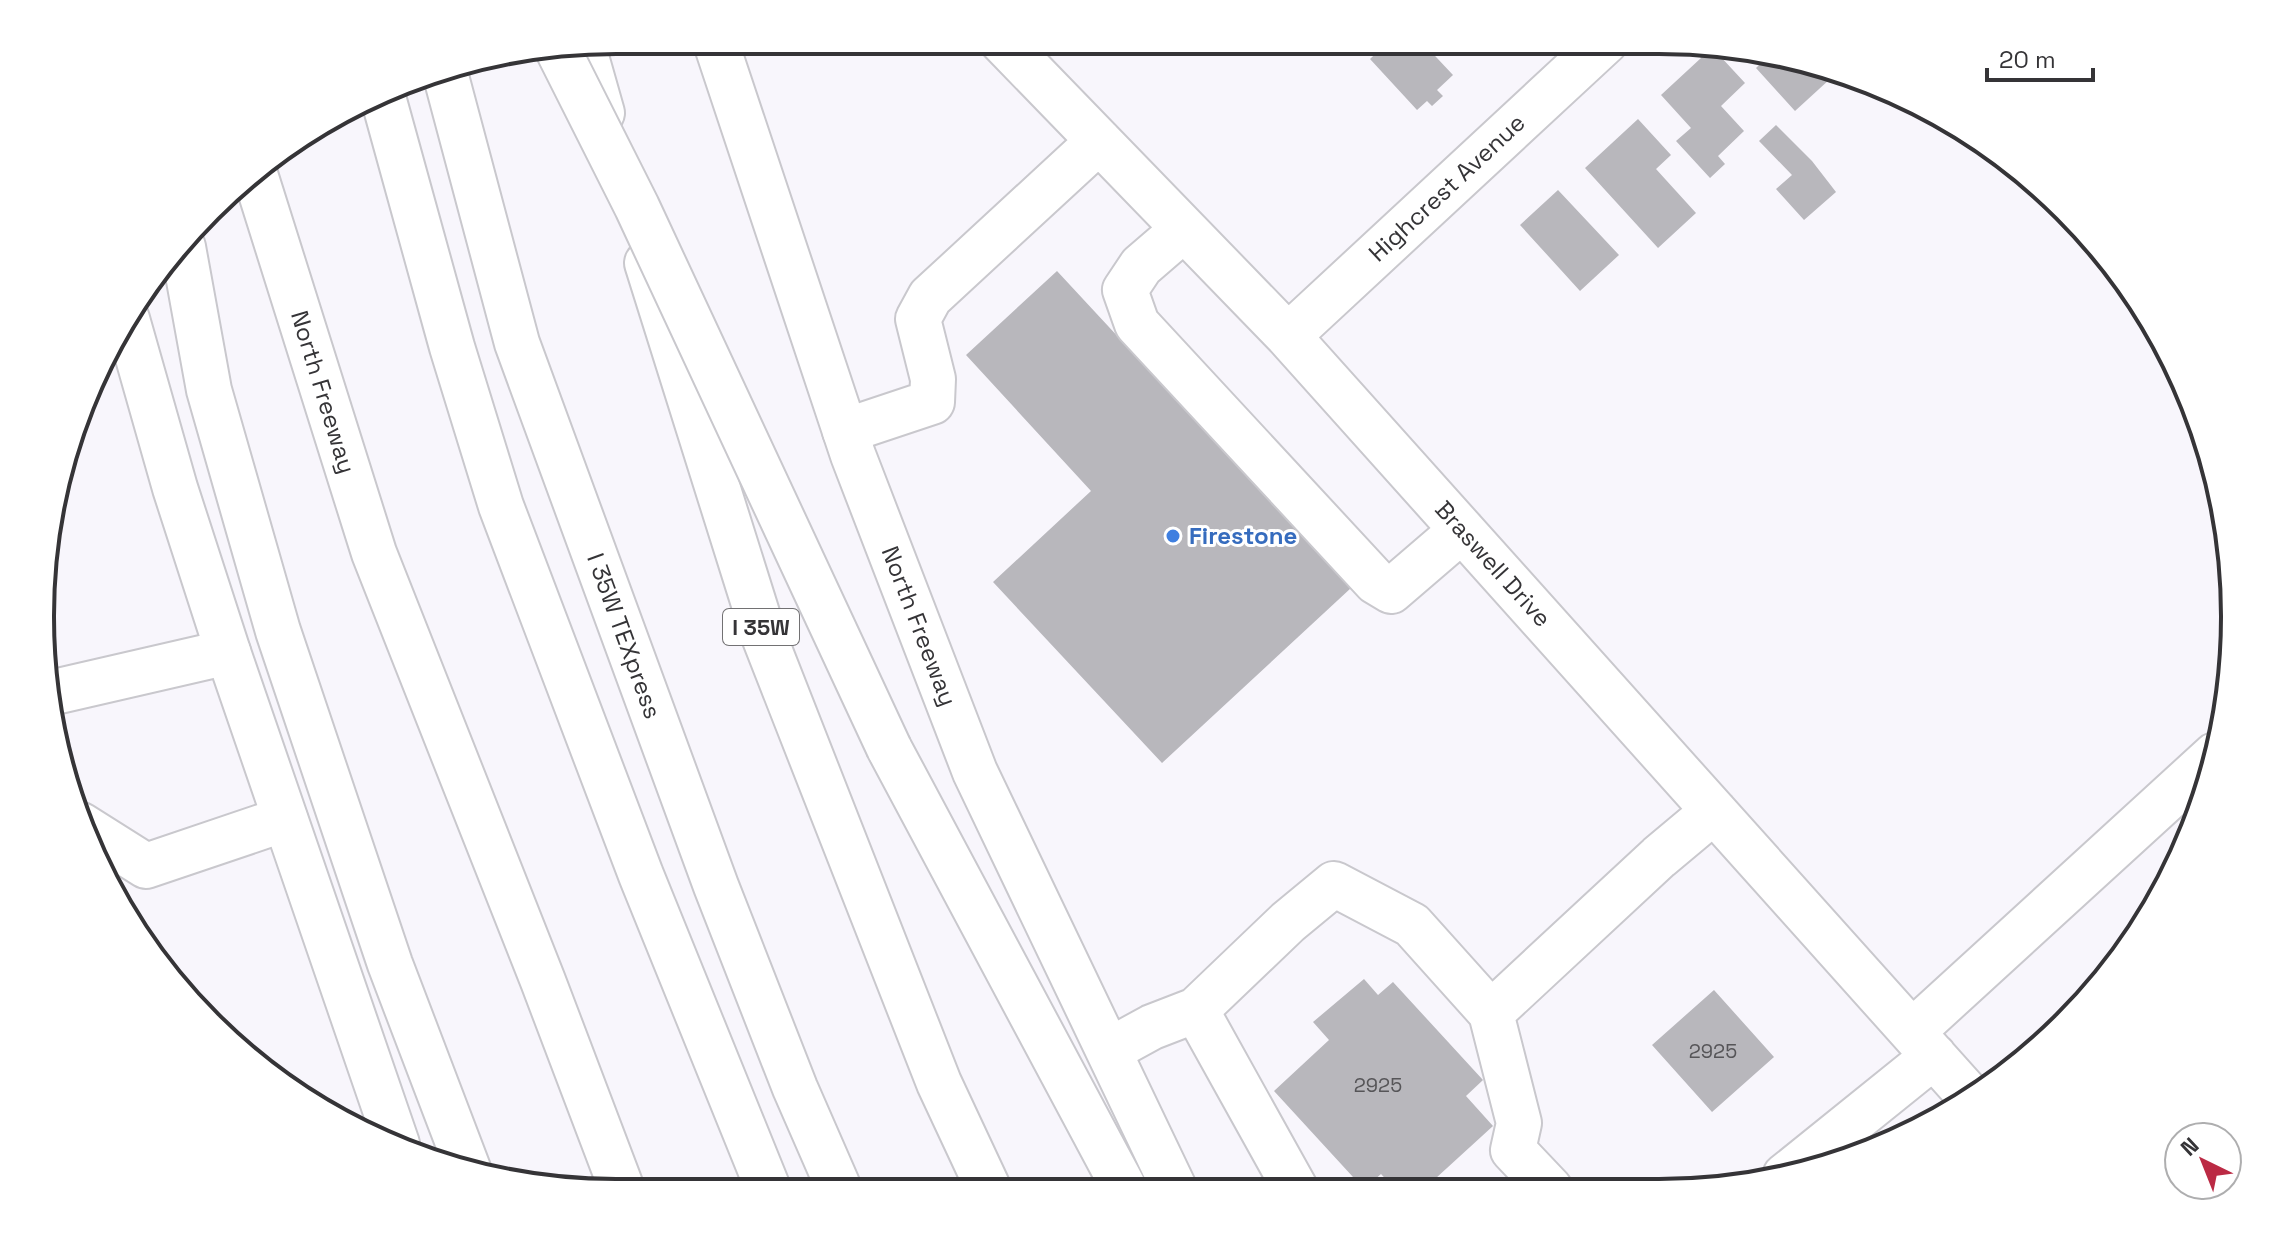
<svg xmlns="http://www.w3.org/2000/svg" width="2275" height="1233" font-family="'Space Grotesk',sans-serif">
<rect width="100%" height="100%" fill="#f8f6fc"/>
<path fill="#b8b7bc" d="M1389,41H1421L1453,75L1437,90L1443,96L1432,106L1427,101L1417,110L1370,59Z
M1475,41H1504L1490,53Z
M1685,41L1708,43L1745,83L1721,106L1744,131L1718,156L1725,164L1710,178L1676,141L1691,128L1661,95L1701,58Z
M1764,53L1808,60L1818,64L1830,79L1795,111L1756,68L1768,56Z
M1638,119L1671,155L1656,169L1696,213L1658,248L1585,168Z
M1776,125L1812,161L1836,192L1804,220L1776,189L1792,175L1759,141Z
M1558,190L1619,255L1580,291L1520,225Z
M1057,271L1351,588L1162,763L993,582L1091,491L966,355Z
M1364,979L1378,995L1393,982L1483,1080L1466,1096L1493,1126L1424,1189H1395L1381,1174L1364,1189L1274,1091L1329,1040L1313,1022Z
M1714,990L1774,1057L1712,1112L1652,1045Z"/>
<g fill="none" stroke-linecap="round" stroke-linejoin="round">
<g stroke="#c9c8cd" stroke-width="48">
<path id="minor" d="M1001,40L1288,336L1972,1099
M1184,229L1141,266L1125,290L1137,324L1376,582L1391,591L1462,530
M1288,336L1606,41
M845,431L932,402L933,379L918,319L930,297L1099,141
M50,693L228,652
M81,825L146,866L285,819
M1196,1010L1296,1190
M1491,1013L1519,1123L1513,1150L1550,1189
M1912,1032L2215,755
M1110,1050L1152,1027L1196,1010L1288,922L1334,884L1412,925L1491,1013L1659,857L1714,811
M1785,1176L1934,1056"/>
</g>
<g stroke="#c9c8cd" stroke-width="48">
<path id="major" d="M715,40L853,455L975,772L1175,1190
M127,319L175,488L228,652L397,1144"/>
</g>
<g stroke="#c9c8cd" stroke-width="48">
<path id="highway" d="M583,46L602,113
M444,69L517,343L716,886L795,1088L840,1191
M383,97L452,347L501,506L641,875L769,1191
M254,171L374,553L543,981L623,1192
M183,247L209,390L278,631L390,964L470,1174
M647,263L765,639L939,1083L989,1190
M889,748L1125,1190"/>
</g>
<use href="#minor" stroke="#fff" stroke-width="44"/>
<use href="#major" stroke="#fff" stroke-width="44"/>
<use href="#highway" stroke="#fff" stroke-width="44"/>
<g stroke="#c9c8cd" stroke-width="48" stroke-linecap="butt">
<path id="highway-bridge" d="M558,50L637,207L889,748"/>
</g>
<use href="#highway-bridge" stroke="#fff" stroke-width="44"/>
</g>
<circle fill="#3f7fe0" stroke="#fff" stroke-width="3" cx="1173" cy="536" r="8"/>
<g text-anchor="middle" stroke-width="6" stroke-linejoin="round" paint-order="stroke">
<g font-size="20" fill="#565558">
<text x="1713" y="1058">2925</text>
<text x="1378" y="1092">2925</text>
</g>
<rect fill="#fff" stroke="#727173" stroke-width="2" x="723" y="609" width="76" height="36" rx="6"/>
<g font-size="22" font-weight="bold" fill="#353437">
<text x="761" y="635">I 35W</text>
</g>
<g font-size="24" fill="#353437" stroke="#fff">
<text transform="translate(1447 188) rotate(-43)" y="8">Highcrest Avenue</text>
<text transform="translate(323 392) rotate(73)" y="8">North Freeway</text>
<text transform="translate(1493 564) rotate(48)" y="8">Braswell Drive</text>
<text transform="translate(919 626) rotate(69)" y="8">North Freeway</text>
<text transform="translate(624 636) rotate(70)" y="8">I 35W TEXpress</text>
</g>
<g font-size="24" font-weight="bold" fill="#366cbe" stroke="#fff" text-anchor="start">
<text x="1189" y="544">Firestone</text>
</g>
</g>
<path d="M0 0H2275V1233H0ZM616 54H1659A562 562 0 0 1 2221 616V617A562 562 0 0 1 1659 1179H616A562 562 0 0 1 54 617V616A562 562 0 0 1 616 54Z" fill="#fff" fill-rule="evenodd"/>
<path fill="none" stroke="#353437" stroke-width="4" d="M616 54H1659A562 562 0 0 1 2221 616V617A562 562 0 0 1 1659 1179H616A562 562 0 0 1 54 617V616A562 562 0 0 1 616 54Z"/>
<g transform="translate(2203 1161) rotate(317)"><circle r="38" fill="#ffffff" stroke="#aeaeaf" stroke-width="2"/>
<path d="M0-6L14 30L0 20L-14 30Z" fill="#bb2a44"/>
<text y="-12" font-size="22" font-weight="bold" text-anchor="middle" fill="#353437">N</text>
</g>
<path d="M1987 68v12h106v-12" fill="none" stroke="#353437" stroke-width="4"/>
<text x="1999" y="68" font-size="24" fill="#353437" stroke="#ffffff" stroke-width="6" paint-order="stroke">20 m</text>
</svg>
